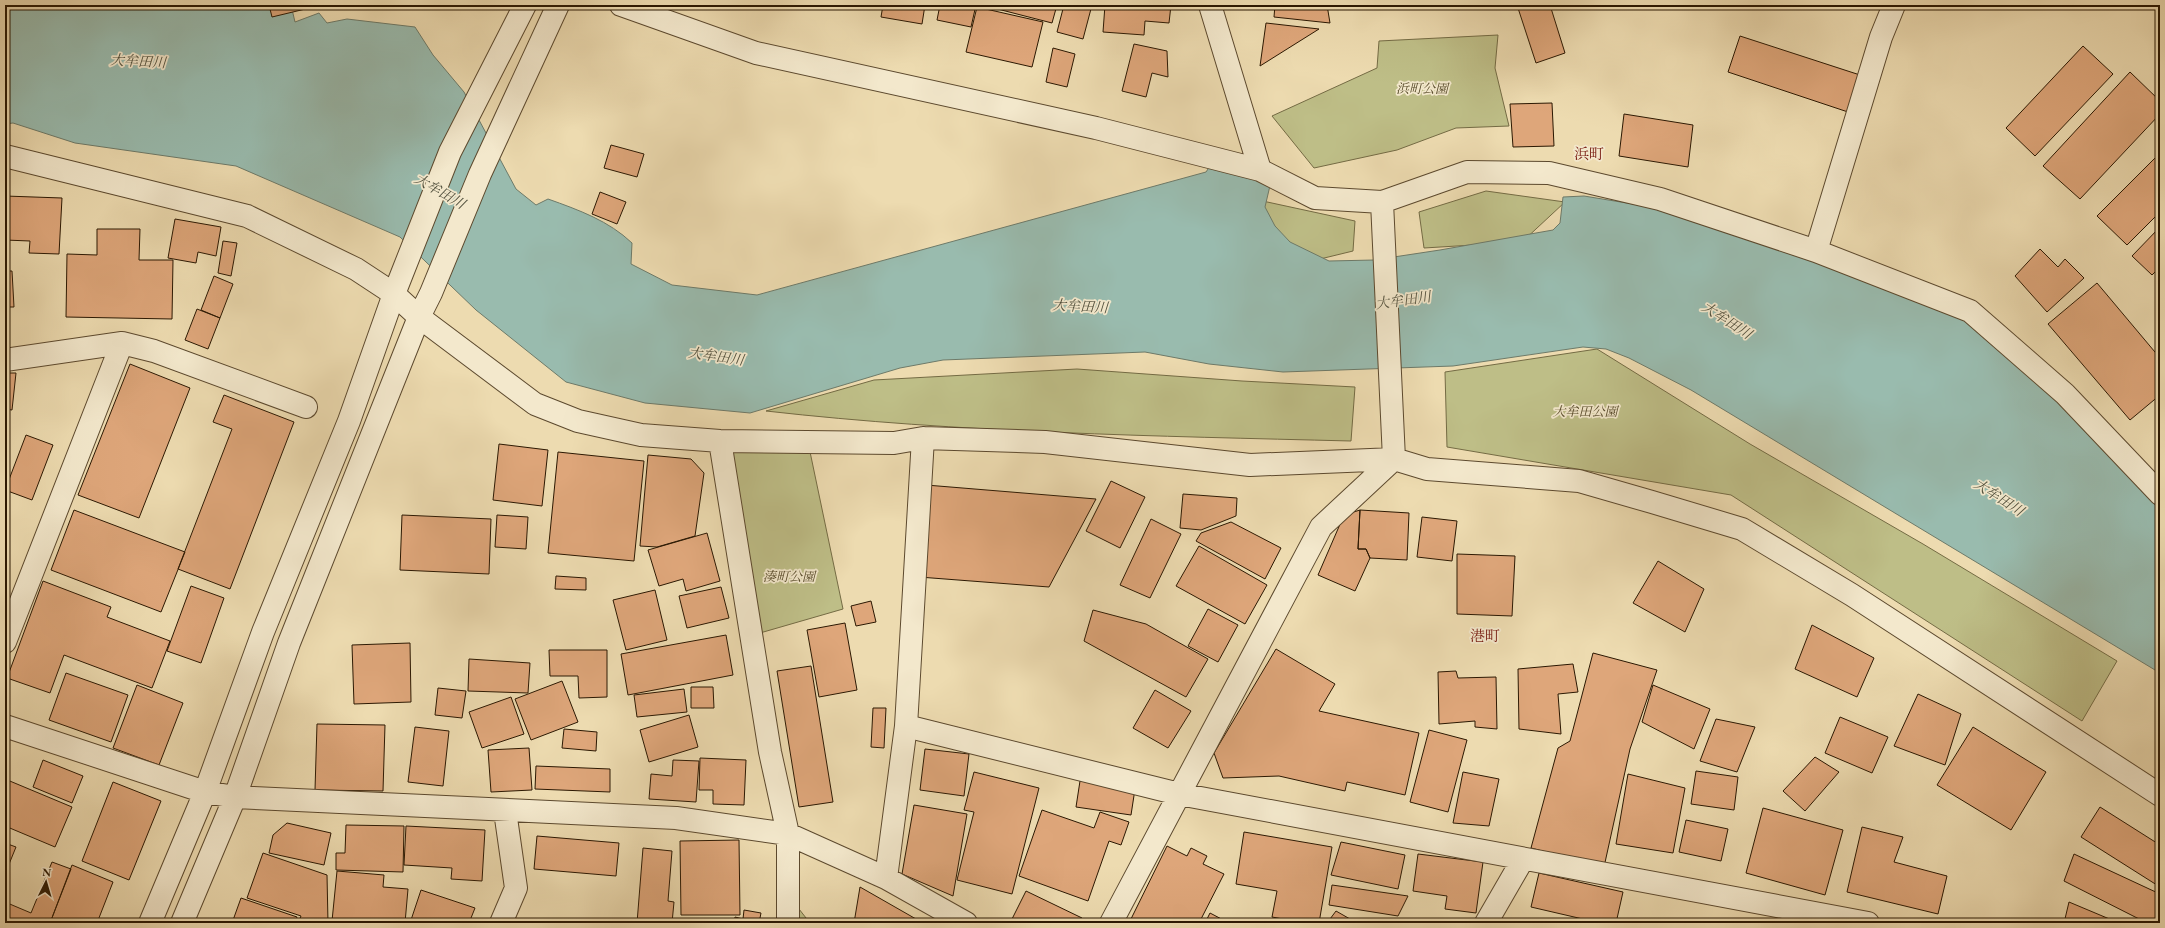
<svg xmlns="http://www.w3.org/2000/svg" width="2165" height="928" font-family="'EB Garamond','Noto Serif JP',serif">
<rect width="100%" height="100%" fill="#eddbb0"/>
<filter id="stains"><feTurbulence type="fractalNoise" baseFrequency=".005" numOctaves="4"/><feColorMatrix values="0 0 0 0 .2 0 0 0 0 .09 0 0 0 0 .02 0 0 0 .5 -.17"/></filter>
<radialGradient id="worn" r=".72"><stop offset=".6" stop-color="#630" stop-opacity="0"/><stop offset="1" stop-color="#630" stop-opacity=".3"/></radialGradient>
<path fill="#bebe87" stroke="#746b44" d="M1498,35L1495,68L1509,126L1456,128L1397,150L1314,168L1272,116L1377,68L1379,41Z
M1486,191L1565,202L1522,242L1424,248L1419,212Z
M1258,200L1355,221L1353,251L1316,260L1274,237Z
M1597,349L1750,444L1923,544L2117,661L2082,721L1731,495L1447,447L1445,372Z
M1077,369L1242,381L1355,387L1351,441C1155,436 960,433 766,411L874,380Z
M720,441L809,447L843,609L753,635Z
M788,895L810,923H789Z"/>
<path fill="#99bbae" stroke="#6d7a69" d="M5,5H291L295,22L319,13L327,23L347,19L415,27L433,55L464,92L516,189L536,205L548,199C579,210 609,221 632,243L631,264L672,285L757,295L1206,172L1214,160L1272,177L1265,207L1275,226L1290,242L1329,261L1374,260L1440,250L1553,230L1560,223L1563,197L1584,196L1694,214L1993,328L2160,504V673L1691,390L1629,358L1606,349L1583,347L1453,366L1283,372L1209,364L1145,352L943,360L900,368L750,413L645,403L566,382L476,310L400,237L236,166L75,143L13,123L5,124Z"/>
<path fill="#dea67a" stroke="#2b1802" d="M269,5H322L272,17Z
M883,5H925L922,24L881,17Z
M940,5H976L971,27L937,20Z
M982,5H1057L1052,23Z
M1064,5H1092L1083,39L1057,32Z
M1105,5H1171L1169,23L1145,21L1144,35L1103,32Z
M1275,5H1327L1330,23L1274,17Z
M1517,5H1550L1565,53L1536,63Z
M977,7L1043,22L1032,67L966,52Z
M1266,23L1319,29L1260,66Z
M1740,36L1860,75L1848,112L1728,72Z
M1134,44L1167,51L1168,77L1152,73L1146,97L1122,91Z
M2083,46L2113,74L2035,156L2006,128Z
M1053,48L1075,54L1067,87L1046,82Z
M2130,72L2160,101V114L2080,199L2043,166Z
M1552,103L1554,146L1513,147L1510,104Z
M1624,114L1693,125L1688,167L1619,156Z
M611,145L644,154L637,177L604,168Z
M2160,153V212L2127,245L2097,216Z
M600,192L626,202L617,224L592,214Z
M5,196L62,198L59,254L29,253L30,241L5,240Z
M175,219L221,227L216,256L198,252L196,263L168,258Z
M2160,227V267L2152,275L2132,256Z
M97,229H140L139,260H173L172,319L66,317L67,254L97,255Z
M223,241L237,243L231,276L218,273Z
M2040,249L2058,267L2065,259L2084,278L2047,312L2015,276Z
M5,271H12L14,307H5Z
M214,276L233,284L220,318L201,310Z
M2097,283L2160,358V395L2130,420L2048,324Z
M197,309L220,318L208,349L185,340Z
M130,364L190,388L139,518L78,495Z
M5,373H16L12,410L5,409Z
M224,395L294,422L230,589L178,569L232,429L213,422Z
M26,435L53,445L32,500L5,490Z
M499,444L548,450L542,506L493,500Z
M558,452L644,461L634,561L548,553Z
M648,455L691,459L704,473L695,536L657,547L640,546Z
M1111,481L1145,497L1120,548L1086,531Z
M926,485L1096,499L1049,587L919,577Z
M1183,494L1237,498L1236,516L1201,530L1180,528Z
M74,510L185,552L161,612L51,570Z
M1360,510L1409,513L1407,560L1370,558L1366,549H1358Z
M1360,510L1358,549H1366L1370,558L1355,591L1318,575L1344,515Z
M402,515L491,519L489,574L400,570Z
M497,515L528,517L526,549L495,547Z
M1422,517L1457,521L1452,561L1417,557Z
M1151,519L1181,534L1150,598L1120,585Z
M1231,522L1281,548L1265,579L1196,541L1201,533Z
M707,533L720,581L686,591L683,579L659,586L648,550Z
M1199,546L1267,585L1245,624L1176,586Z
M1457,554L1515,556L1512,616L1457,614Z
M1658,561L1704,589L1685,632L1633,603Z
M556,576L586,578V590L555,589Z
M43,581L111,607L107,617L170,641L152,688L64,655L50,693L7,678Z
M191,586L224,598L201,663L167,651Z
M721,587L729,618L687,628L679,596Z
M655,590L667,640L626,650L613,600Z
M871,601L876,622L856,626L851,606Z
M1208,609L1238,625L1218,662L1188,646Z
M1093,610L1146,624L1208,659L1186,697L1084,641Z
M845,623L857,690L819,697L807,630Z
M1812,625L1874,658L1857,697L1795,669Z
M726,635L733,675L628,695L621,654Z
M410,643L411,702L354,704L352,645Z
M1276,649L1335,684L1319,711L1419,733L1405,795L1347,782L1345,791L1279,776L1223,778L1214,753Z
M549,650H607V697L579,698L578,676H550Z
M1593,653L1657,670L1630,749L1604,867L1531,848L1558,748L1570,741Z
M469,659L530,663L528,693L468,691Z
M1573,664L1578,692L1558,694L1561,734L1519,729L1518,669Z
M811,666L833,802L799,807L777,671Z
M1456,671L1458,678L1496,677L1497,729L1475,727V721L1439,724L1438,672Z
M66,673L128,695L111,742L49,720Z
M562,681L578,722L531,740L515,699Z
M137,685L183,703L159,765L113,748Z
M1653,685L1710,709L1694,749L1642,722Z
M691,687H713L714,708H691Z
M438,688L466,691L462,718L435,715Z
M684,689L687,712L637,717L634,695Z
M1155,690L1191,711L1168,748L1133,728Z
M1918,694L1961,714L1945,765L1894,746Z
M511,697L524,734L482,748L469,712Z
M873,708H886L884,748L871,747Z
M689,715L698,747L649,762L640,730Z
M1840,717L1888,737L1872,773L1825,753Z
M1716,719L1755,727L1737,772L1700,761Z
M317,724L385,725L383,791L315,790Z
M415,727L449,731L443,786L408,782Z
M1973,727L2046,772L2011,830L1937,785Z
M564,729L597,732L596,751L562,748Z
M1429,730L1467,740L1448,812L1410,802Z
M529,748L532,790L491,792L488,750Z
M925,749L969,754L964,796L920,790Z
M1815,757L1839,772L1805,811L1783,791Z
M700,758L746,760L744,805L713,804V790H699Z
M43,760L83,776L72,803L33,787Z
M673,760L699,761L696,802L649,799L651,774L672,776Z
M536,766L610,769V792L535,789Z
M1696,771L1738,777L1734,810L1691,804Z
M974,772L1039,788L1012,894L957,880L974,812L964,810Z
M1463,772L1499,779L1489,826L1453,823Z
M1628,774L1685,788L1673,853L1616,844Z
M5,779L72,807L55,847L5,826Z
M1080,781L1135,789L1131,815L1076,807Z
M113,782L161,801L129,880L82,861Z
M914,805L967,814L953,896L902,874Z
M2100,807L2160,845V887L2081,837Z
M1763,808L1843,830L1825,895L1746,873Z
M1042,810L1094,828L1100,812L1129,822L1121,845L1109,841L1088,901L1019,876Z
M1686,820L1728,829L1721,861L1679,852Z
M287,823L331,833L324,865L269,853L273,835Z
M346,825L404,826L403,872L336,870V853H345Z
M406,826L485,830L482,881L451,879L452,868L404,865Z
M1862,827L1903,837L1894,862L1947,876L1938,914L1847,892Z
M1244,832L1332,847L1319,923H1305L1272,917L1277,891L1236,884Z
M537,836L619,843L616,876L534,869Z
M739,840L740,915H681L680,841Z
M1341,842L1405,855L1398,889L1331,875Z
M5,843L16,847L5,874Z
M1167,846L1187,856L1191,848L1207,856L1203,864L1224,874L1199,923H1129Z
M643,848L672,851L668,901L674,902L672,923H637Z
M263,853L327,875L328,923H298L301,916L247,898Z
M1418,854L1483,862L1476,913L1445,909L1447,896L1413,891Z
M2074,854L2160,894V923H2147L2064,881Z
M52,862L71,869L50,923H5V902L31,913Z
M72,865L113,882L97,923H50Z
M337,871L384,875L383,887L408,889L405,923L332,921Z
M1539,873L1623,892L1616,923H1600L1531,907Z
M1332,885L1408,896L1398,916L1329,905Z
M860,887L923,923H854Z
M421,890L475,908L469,923H410Z
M1026,891L1082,918L1080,923H1010Z
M241,898L297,917L295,923H232Z
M2069,902L2119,923H2064Z
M744,910L761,913L759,923H734L735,917L743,919Z
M1336,911L1357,923H1327Z
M1210,913L1229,923H1205Z
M1375,919L1382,923H1372Z"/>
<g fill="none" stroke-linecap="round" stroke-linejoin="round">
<g stroke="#5c492e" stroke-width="24">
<path id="minor" d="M621,5L756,53L1096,128L1260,170L1315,198L1382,202L1467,172L1549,173L1660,199L1816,251L1970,311L2065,394L2160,494
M1210,5L1260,170
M5,156L247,216L356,269L394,294L419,317L535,404L578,421L641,435L720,441L894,443L923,438L1045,442L1250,465L1394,459L1427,469L1579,481L1652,502L1742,529L1852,595L2160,795
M1816,251L1881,37L1894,5
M5,360L122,343L154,351L306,407
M720,441L770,752L788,834V923
M5,642L122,343
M5,726L205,792L235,797L676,818L788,834L886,878L966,923
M906,726L1179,794L1868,923
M886,878L906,726L923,438
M150,923L205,792L263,632L349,421L394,294L450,152L525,5
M182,923L235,797L289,643L419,317L431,293L480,174L558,5
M501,923L516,888L505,811
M1111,923L1321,527L1394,459L1382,202
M1486,923L1523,859"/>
</g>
<use href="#minor" stroke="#f3e8cc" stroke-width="22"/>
</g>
<g text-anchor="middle" stroke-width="3.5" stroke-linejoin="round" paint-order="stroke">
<g font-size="13" font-style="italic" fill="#574a2a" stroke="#f3e8cc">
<text x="1422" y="93">浜町公園</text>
<text x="1585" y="416">大牟田公園</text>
<text x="789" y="581">湊町公園</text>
</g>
<g font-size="14" font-style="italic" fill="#52513e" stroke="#f3e8cc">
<text transform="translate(138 61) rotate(3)" y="5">大牟田川</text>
<text transform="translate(440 191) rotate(30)" y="5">大牟田川</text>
<text transform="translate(1403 300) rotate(-8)" y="5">大牟田川</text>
<text transform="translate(1080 306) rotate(3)" y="5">大牟田川</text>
<text transform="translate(1727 320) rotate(33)" y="5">大牟田川</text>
<text transform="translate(716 356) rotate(8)" y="5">大牟田川</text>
<text transform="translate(1999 497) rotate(33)" y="5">大牟田川</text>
</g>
<g font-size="15" fill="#7a1f14" stroke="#f3e8cc">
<text x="1589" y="159">浜町</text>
<text x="1485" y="641">港町</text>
</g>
</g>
<rect width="2165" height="928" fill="none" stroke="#eddbb0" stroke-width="20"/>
<rect x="6" y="6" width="2153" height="916" fill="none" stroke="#2b1802" stroke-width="2"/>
<rect x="10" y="10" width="2145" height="908" fill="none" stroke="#2b1802"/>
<g transform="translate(46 882) rotate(5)" stroke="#f3e8cc" stroke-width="3" paint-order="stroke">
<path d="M0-3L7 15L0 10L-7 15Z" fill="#2b1802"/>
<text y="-6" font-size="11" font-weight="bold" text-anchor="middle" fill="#2b1802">N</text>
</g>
<rect width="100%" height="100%" filter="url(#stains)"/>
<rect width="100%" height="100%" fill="url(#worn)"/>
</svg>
